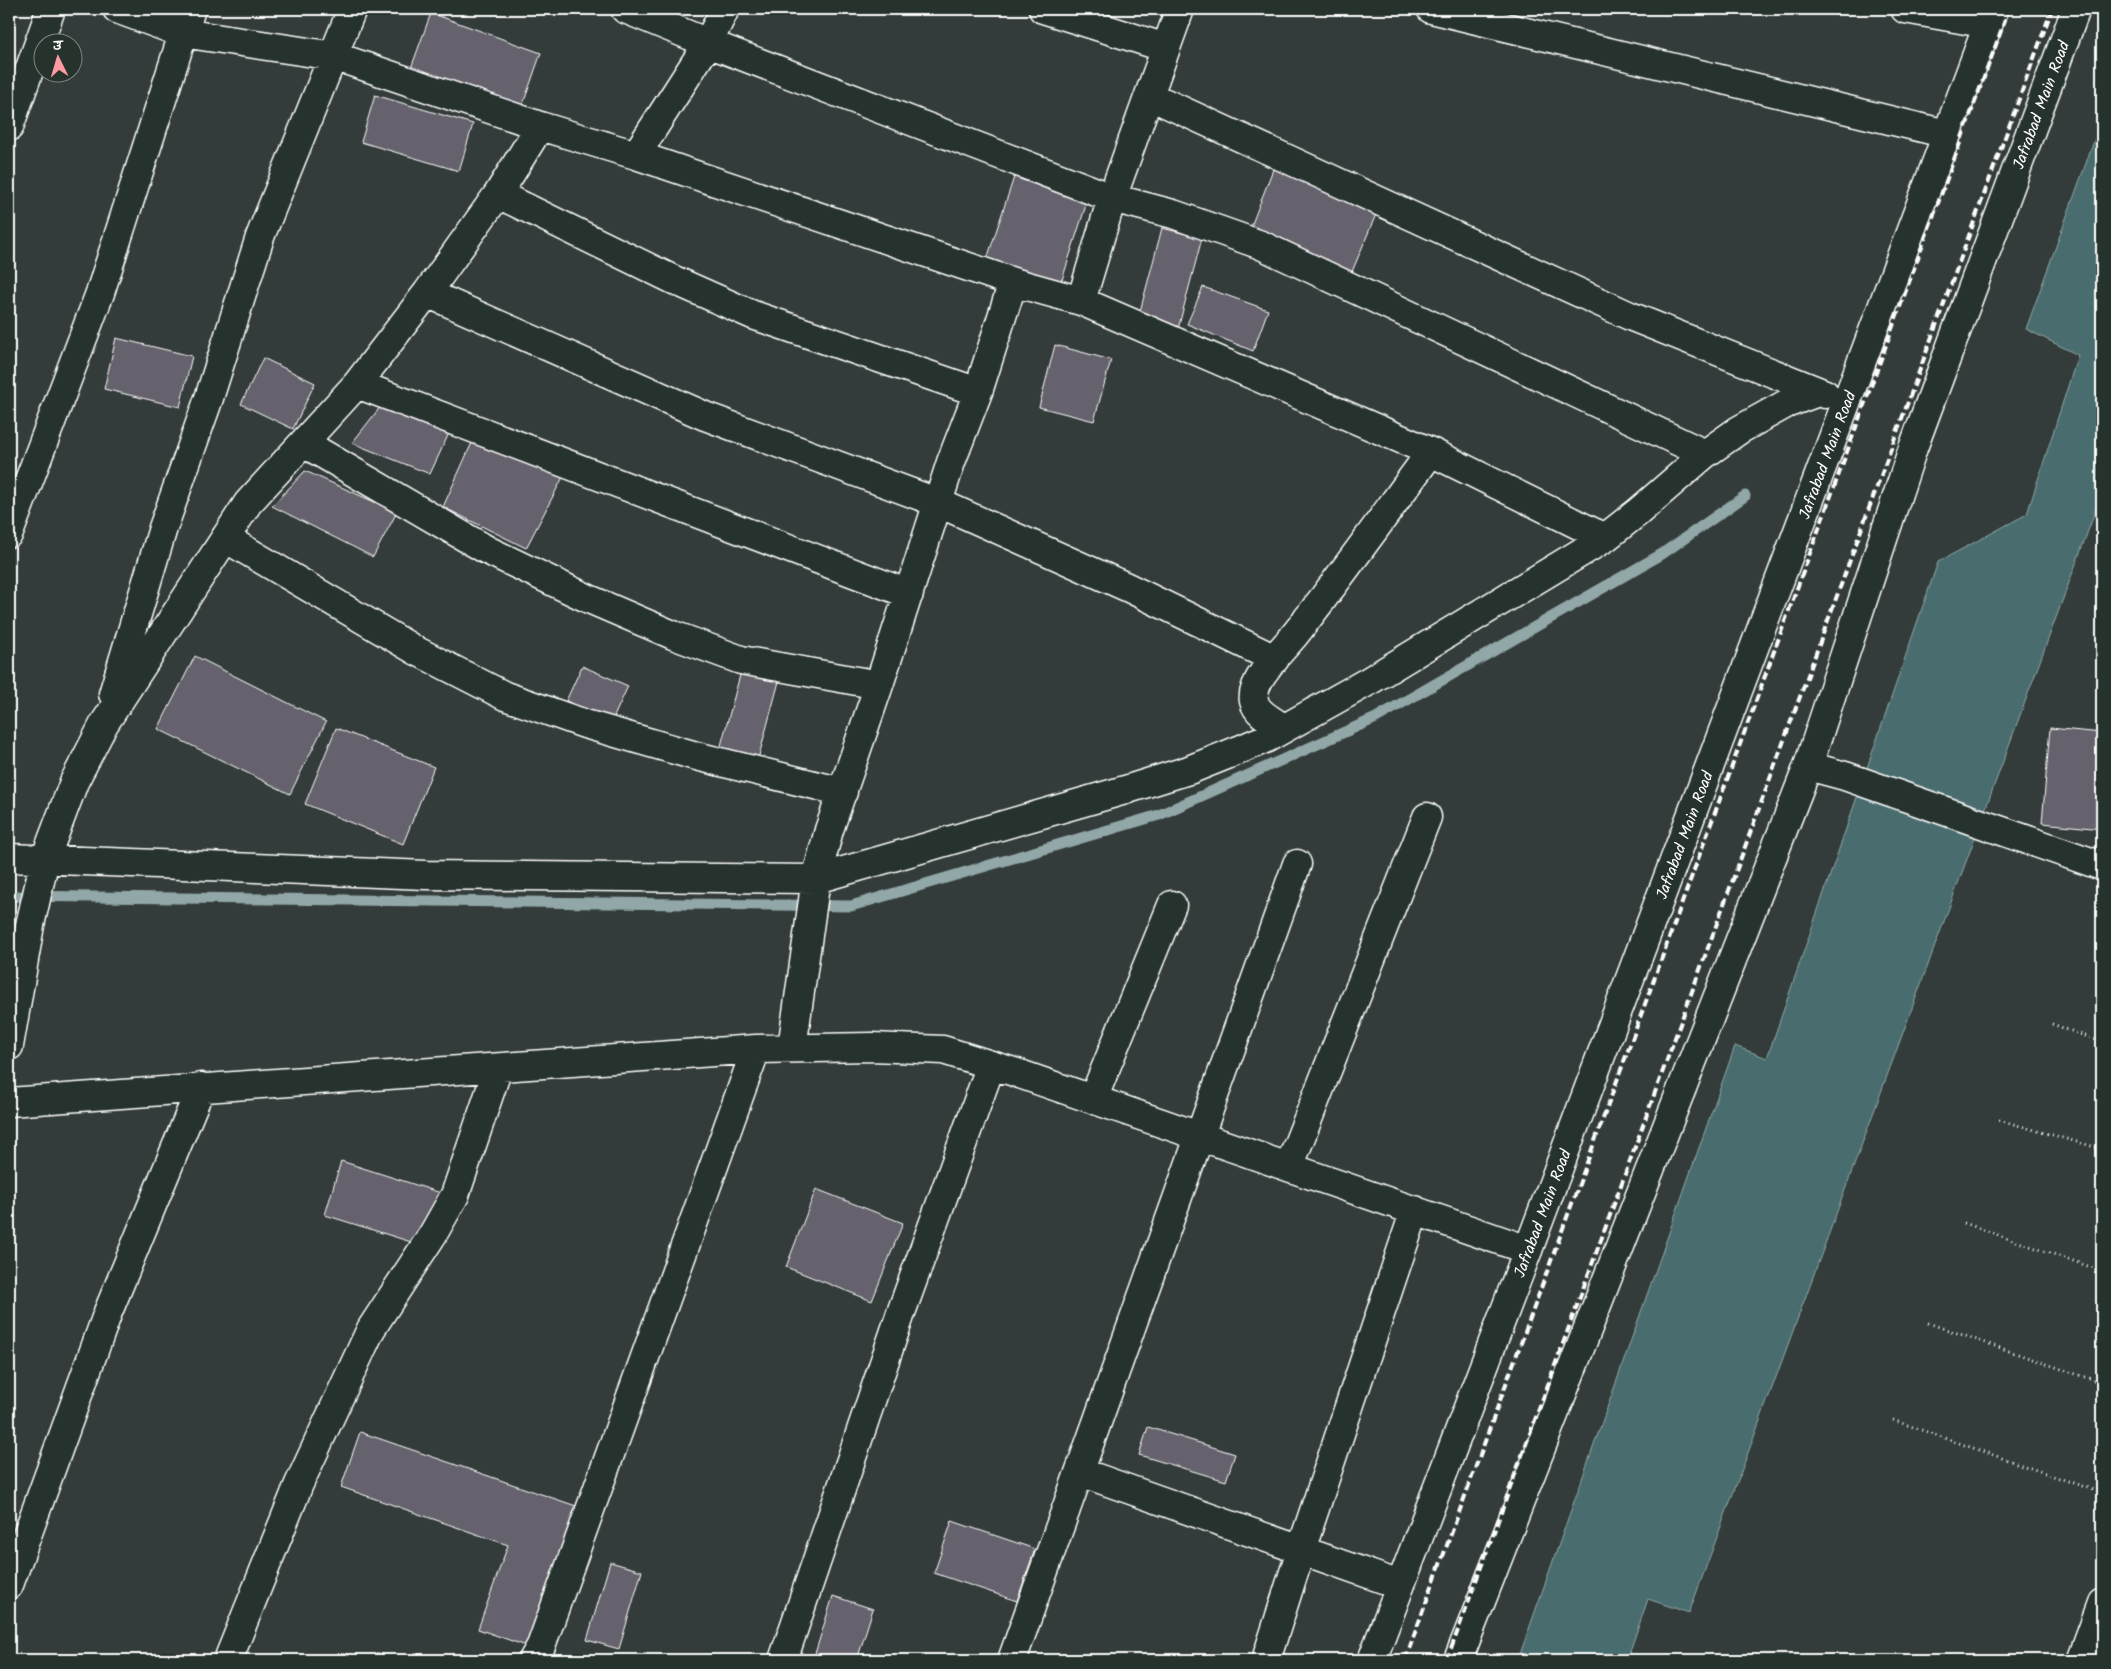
<svg xmlns="http://www.w3.org/2000/svg" width="2111" height="1669" font-family="Kalam,'Playpen Sans Deva',sans-serif">
<rect width="100%" height="100%" fill="#333c3a"/>
<filter id="ink" filterUnits="userSpaceOnUse"><feTurbulence type="fractalNoise" baseFrequency=".02" numOctaves="2"/><feDisplacementMap in="SourceGraphic" scale="10" xChannelSelector="R" yChannelSelector="G"/><feConvolveMatrix kernelMatrix="1 2 1 2 8 2 1 2 1" color-interpolation-filters="sRGB"/></filter>
<g filter="url(#ink)">
<path fill="#496d6e" stroke="#92a7a8" d="M2102,119V493L1689,1613L1648,1599L1627,1660H1518L1735,1046L1767,1058L1938,562L2027,514L2078,355L2026,329Z"/>
<g fill="none" stroke-linecap="round" stroke-linejoin="round">
<path stroke="#92a7a8" stroke-width="11" d="M9,896L851,906L1159,815L1376,718L1662,554L1745,496"/>
</g>
<path fill="#66626d" stroke="#fff" d="M431,13L541,53L521,110L410,71Z
M375,95L473,124L459,171L361,142Z
M1275,164L1379,207L1349,279L1250,229Z
M1014,177L1087,202L1061,283L987,259Z
M1162,228L1202,238L1178,329L1138,319Z
M1203,287L1268,310L1253,351L1187,324Z
M116,338L192,356L180,407L104,389Z
M1055,345L1111,360L1094,421L1039,407Z
M263,358L315,383L293,429L241,404Z
M385,401L451,429L430,474L352,443Z
M475,436L563,477L526,548L443,507Z
M305,471L397,512L373,557L272,506Z
M195,656L326,722L290,794L158,729Z
M743,664L781,674L757,763L719,753Z
M582,666L628,686L612,721L566,701Z
M336,728L434,767L403,844L305,804Z
M2050,728L2102,733V829L2042,823Z
M341,1161L441,1193L424,1246L325,1215Z
M816,1189L903,1223L872,1301L786,1267Z
M1148,1427L1235,1454L1226,1481L1139,1455Z
M360,1432L579,1507L529,1647L478,1629L508,1545L341,1487Z
M952,1521L1035,1549L1017,1601L934,1573Z
M610,1562L642,1571L619,1649L587,1640Z
M833,1596L873,1609L857,1660H813Z"/>
<g fill="none" stroke-linecap="round" stroke-linejoin="round">
<g stroke="#fff" stroke-width="31">
<path id="minor" d="M117,9L182,33L334,56L540,126L636,155L1013,282L1081,301L1431,452L1605,538
M625,9L708,43L1112,198L1173,214L1261,245L1705,454
M1043,9L1166,48
M1431,9L1947,134
M1905,9L1988,24
M1150,96L1630,316L1825,394
M9,127L51,9
M636,155L708,43L725,9
M498,194L674,280L753,315L978,392
M427,293L705,416L939,503L1129,588L1275,659
M1081,301L1112,198L1180,9
M357,384L909,594
M304,443L487,550L589,599L673,635L741,660L879,685
M9,533L100,293L191,9
M225,538L415,650L505,696L585,724L696,756L843,792
M113,694L163,528L209,398L260,237L352,9
M1284,728C1273,721 1257,714 1254,701C1250,681 1281,651 1293,637C1341,577 1385,514 1431,452
M1808,766L1845,776L2102,866
M9,858L426,875L816,879L1125,790L1189,770L1239,750L1267,738L1369,681L1605,538L1638,512L1705,454L1739,430L1786,404L1818,392
M9,1046L30,925L45,859L74,782L104,724L248,503L357,384L427,293L498,194L540,126
M792,1048L816,879L829,830L879,685L951,462L978,392L1013,282
M1093,1099L1172,905
M9,1102L756,1049L872,1047L943,1050L1014,1072L1528,1250
M1289,1167L1427,817
M1080,1472L1400,1585
M9,1585L108,1312L201,1087
M228,1660L299,1484L371,1329L433,1234L455,1195L498,1068
M533,1660L541,1646L756,1049
M783,1660L902,1310L991,1065
M1012,1660L1297,864
M1266,1660L1301,1550L1415,1210
M2081,1660L2102,1603"/>
</g>
<g stroke="#fff" stroke-width="31">
<g id="major">
<path id="s1" d="M1372,1660L1528,1250L1994,9"/>
<path id="s2" d="M1458,1660L1808,766L1913,448L2076,9"/>
</g>
</g>
<path stroke="#fff" stroke-width="3" stroke-dasharray="1 4" stroke-linecap="butt" d="M2052,1024L2102,1042
M1999,1120L2102,1149
M1964,1223L2102,1271
M1928,1323L2102,1383
M1893,1420L2102,1493"/>
<use href="#minor" stroke="#26332d" stroke-width="28"/>
<use href="#major" stroke="#26332d" stroke-width="28"/>
<path stroke="#fff" stroke-width="4" stroke-dasharray="8 4" stroke-linecap="butt" d="M1405,1660L2009,9
M1447,1660L2052,9"/>
</g>
</g>
<g text-anchor="middle" stroke-width="4" stroke-linejoin="round" paint-order="stroke">
<g font-size="16" fill="#fff" stroke="#26332d">
<text dy="6" stroke="none"><textPath href="#s2" startOffset="1661">Jafrabad Main Road</textPath></text>
<text dy="6" stroke="none"><textPath href="#s1" startOffset="1288">Jafrabad Main Road</textPath></text>
<text dy="6" stroke="none"><textPath href="#s1" startOffset="882">Jafrabad Main Road</textPath></text>
<text dy="6" stroke="none"><textPath href="#s1" startOffset="478">Jafrabad Main Road</textPath></text>
</g>
</g>
<rect width="2111" height="1669" fill="none" stroke="#26332d" stroke-width="30"/>
<rect x="15" y="15" width="2081" height="1639" fill="none" stroke="#fff" stroke-width="2" filter="url(#ink)"/>
<g transform="translate(58 58) rotate(355)"><circle r="24" fill="#26332d" stroke="#7d8581"/>
<path d="M0-4L9 19L0 12L-9 19Z" fill="#ff9aa2"/>
<text y="-8" font-size="14" font-weight="bold" text-anchor="middle" fill="#ffffff">उ</text>
</g>
</svg>
